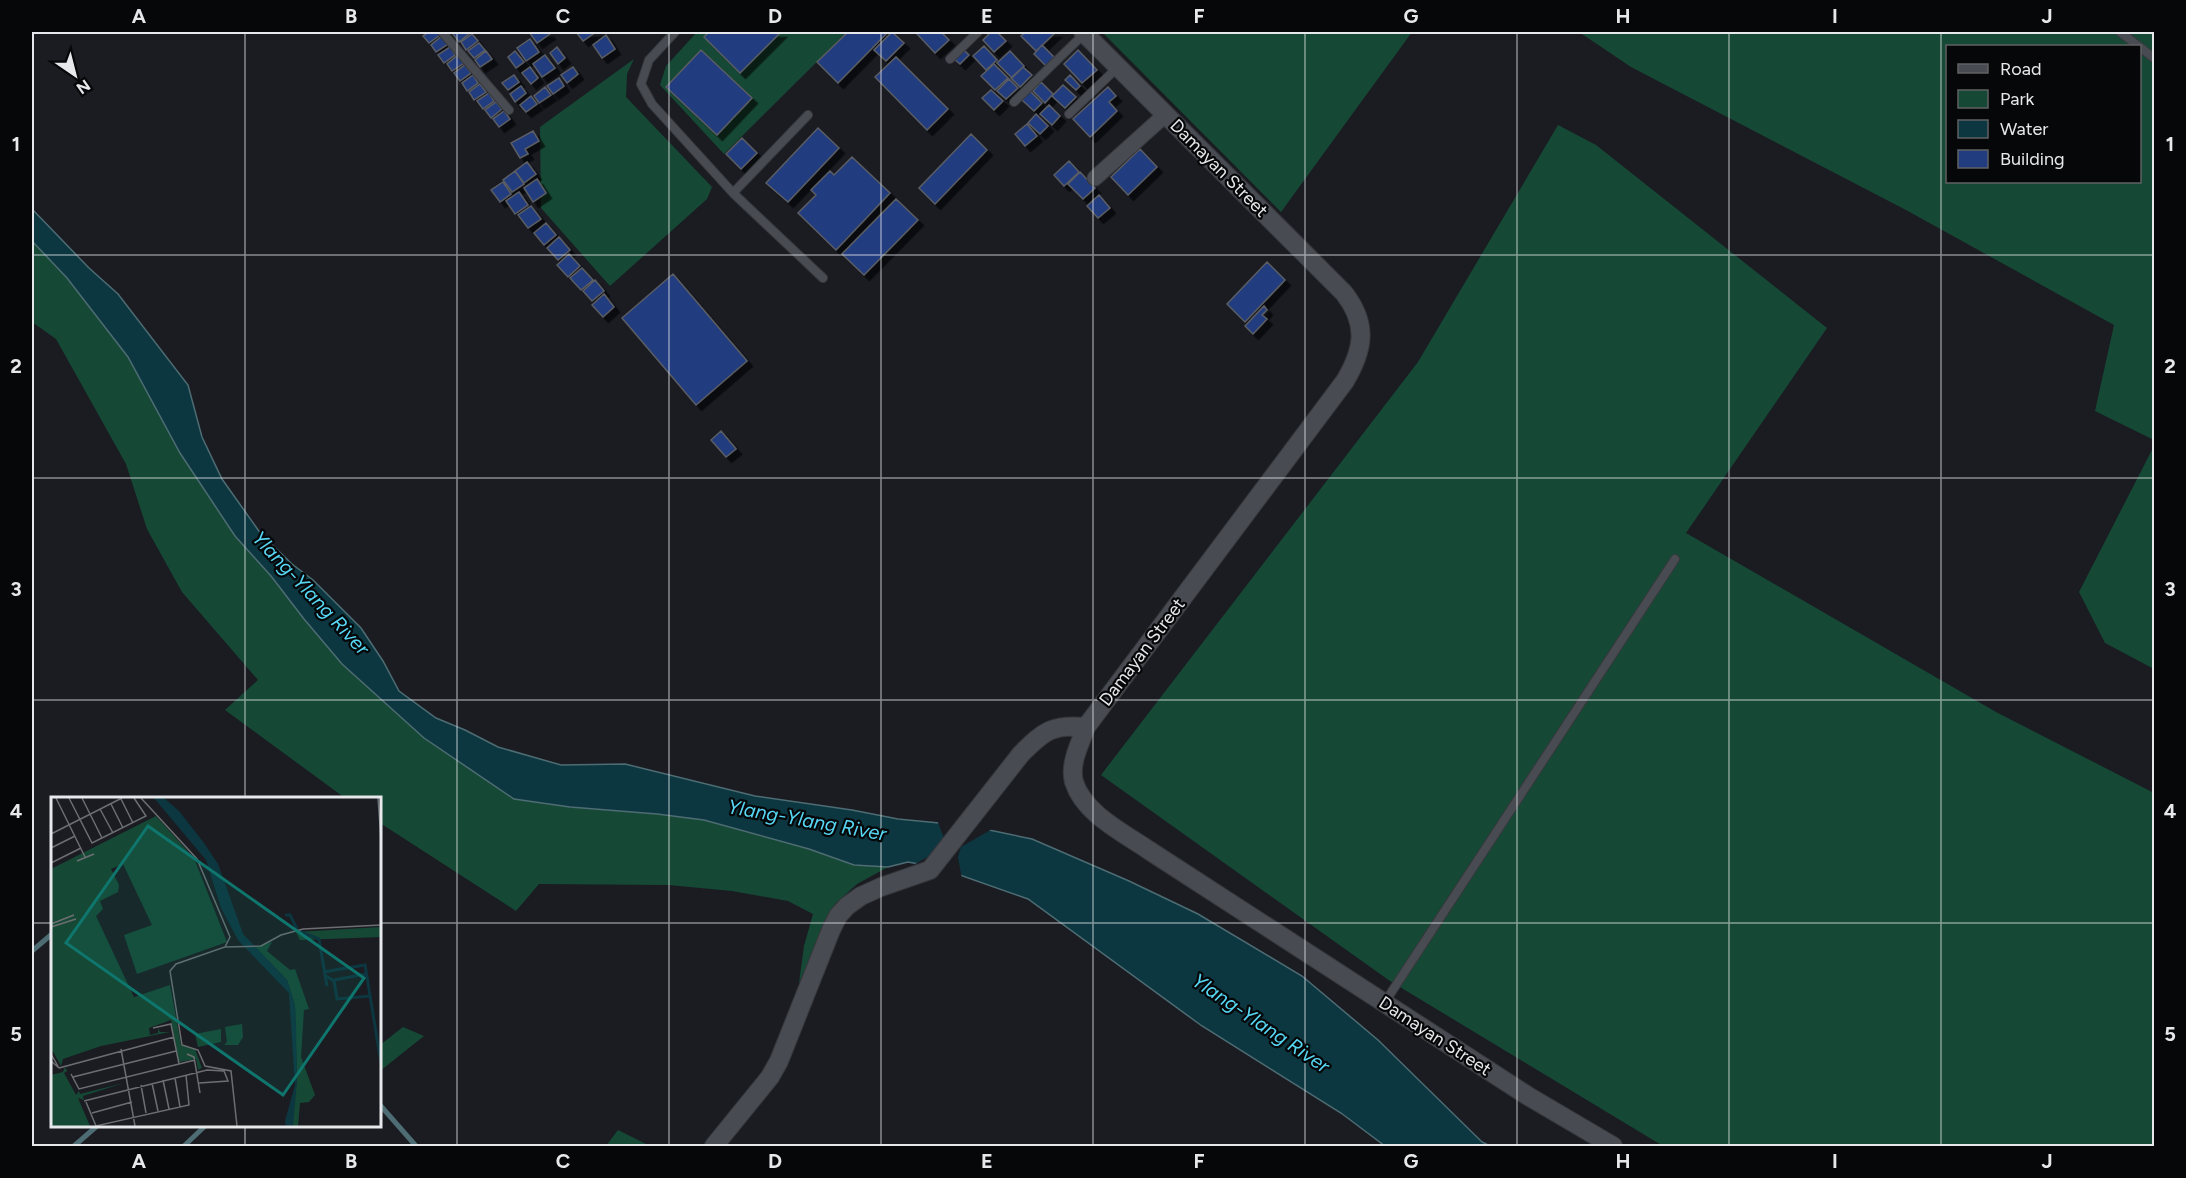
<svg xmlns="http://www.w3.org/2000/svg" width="2186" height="1178" font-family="Figtree,sans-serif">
<defs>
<filter id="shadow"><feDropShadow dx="5.5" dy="5.5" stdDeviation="0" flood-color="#0009"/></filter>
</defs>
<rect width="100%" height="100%" fill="#1a1c22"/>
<path fill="#164935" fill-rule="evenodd" d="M697,32H847L724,154L660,85L666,66Z
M1102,32H1412L1281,212Z
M1579,32H2154V440L2095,411L2114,325L1906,210L1631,67ZM1948,46H2140V182H1948Z
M634,59L627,74L626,97L712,187L707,199L610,286L541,208L540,127Z
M1558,125L1596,145L1827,328L1686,533L1996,712L2154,793V1146H1663L1390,981L1101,775L1418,362Z
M32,241L67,278L128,357L180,453L235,536L271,576L304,619L342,664L424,738L514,799L570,807L657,814L704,820L810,849L853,865L888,867L857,884L835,904L799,983L804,946L813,914L788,901L732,891L669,885L539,884L516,911L380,823V798H345L225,710L258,680L182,592L147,529L126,464L56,339L32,322Z
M2154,446V669L2105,643L2079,592Z
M403,1027L424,1036L380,1071V1045Z
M618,1130L650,1146H606Z"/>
<path fill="#0d3740" stroke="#4e6c73" stroke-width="1.5" d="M32,209L89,268L118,294L188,385L202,437L222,479L261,534L292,564L313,580L361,628L383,661L399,691L436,718L465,730L498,747L561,765L625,764L755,796L852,810L898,819L970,826L1032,839L1129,881L1198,914L1302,976L1378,1040L1482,1142L1490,1146H1385L1341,1113L1202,1026L1028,899L940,868L908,862L888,867L854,865L809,849L704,820L657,814L570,807L514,799L424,738L342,664L304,619L271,576L235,536L180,453L128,357L67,278L32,241Z"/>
<path fill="#1a1c22" d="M937,820L994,828L961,847L958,857L962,879L915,864L940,850L944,838Z"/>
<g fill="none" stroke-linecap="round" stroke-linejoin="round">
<path stroke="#4e6c73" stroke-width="5" d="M32,951L52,934
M380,1105L416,1146
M74,1146L97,1126
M184,1146L205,1126"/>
</g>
<path fill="#213c7f" stroke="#5a5d64" stroke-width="1.5" filter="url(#shadow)" d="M429,32H437L440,35L429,43L423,36Z
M456,32H469L470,33L459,42L453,34Z
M529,32H548L550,34L537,43Z
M576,32H596L583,41Z
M709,32H781L740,73L704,37Z
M848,32H888L838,83L817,62Z
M892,32L904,43L886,61L874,50Z
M920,32H941L949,40L935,53L917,34Z
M991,32H997L1006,41L994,52L983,40Z
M1026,32H1056L1036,51L1021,36Z
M472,34L478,41L466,50L461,42Z
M606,35L615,49L602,58L593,45Z
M442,36L448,44L436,52L431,45Z
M530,39L539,52L526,61L517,48Z
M479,43L485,50L474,58L468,51Z
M1042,45L1054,57L1046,66L1034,54Z
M984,46L997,60L986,70L973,56Z
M450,47L455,55L444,63L438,55Z
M557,47L565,58L558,64L550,53Z
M963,49L969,55L960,64L954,59Z
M701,50L752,98L717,135L666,87Z
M1078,50L1097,70L1082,83L1064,64Z
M486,51L492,59L480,67L475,60Z
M515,51L524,62L516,68L508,57Z
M1010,51L1024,66L1012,78L997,63Z
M458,55L464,63L452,71L447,64Z
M545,55L555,68L542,77L533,64Z
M896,57L948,109L927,130L875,77Z
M994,64L1008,78L995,90L981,76Z
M465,65L471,73L460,81L454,73Z
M530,67L538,78L531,84L522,73Z
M573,67L578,74L567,83L561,75Z
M1023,67L1032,75L1020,87L1011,78Z
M473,75L478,83L467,91L462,83Z
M514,75L519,82L508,90L502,83Z
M1070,75L1080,86L1076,90L1065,80Z
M559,78L564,86L553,94L547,86Z
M1009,79L1018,88L1006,99L997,91Z
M1041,82L1053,94L1045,103L1033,91Z
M480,84L486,92L474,100L469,92Z
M1063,85L1076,97L1065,108L1052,96Z
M521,86L526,93L515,102L510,94Z
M545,87L551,95L539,103L534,96Z
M1108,87L1116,96L1109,102L1117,111L1090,137L1073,119Z
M991,90L1003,101L994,110L982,98Z
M1030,91L1042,103L1034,111L1022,100Z
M489,93L494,101L483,109L477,101Z
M531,96L537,104L526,112L520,105Z
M496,102L502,109L491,118L485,110Z
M1049,105L1060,116L1052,125L1040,114Z
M504,111L510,119L499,127L493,119Z
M1036,114L1048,126L1040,134L1028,123Z
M1027,124L1037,136L1025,146L1015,134Z
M818,128L839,148L788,202L766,183Z
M533,131L539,141L525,149L528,154L520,158L511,143Z
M971,134L987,150L935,204L919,188Z
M742,138L757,153L741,169L726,154Z
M1140,149L1157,167L1128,195L1111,177Z
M852,157L890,193L836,250L798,213L816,195L811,190L830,171L834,175Z
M1069,161L1079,172L1064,186L1054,175Z
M527,162L536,174L524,183L515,171Z
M515,171L524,184L512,192L503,180Z
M1080,172L1095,188L1083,199L1068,184Z
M537,179L546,193L533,202L524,188Z
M503,182L511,194L500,202L491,190Z
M519,192L528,205L515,214L506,201Z
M1099,195L1110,208L1098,218L1087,206Z
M896,199L918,220L864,275L842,254Z
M531,206L541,219L528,228L518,215Z
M546,223L556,235L544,245L534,233Z
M559,237L570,250L558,260L547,248Z
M569,254L580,266L568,277L557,265Z
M1267,262L1285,280L1245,322L1227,304Z
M582,268L593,280L581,290L570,278Z
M673,274L747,361L696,405L622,318Z
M595,280L604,291L592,301L583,291Z
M604,294L614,307L603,317L592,305Z
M1264,306L1267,310L1262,315L1267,319L1253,334L1245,326Z
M721,431L736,449L726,457L711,440Z"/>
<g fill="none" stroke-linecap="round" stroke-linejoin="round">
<g stroke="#36383c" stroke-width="10">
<path id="service" d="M442,32L509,110
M675,32L649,60L641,84L652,104L733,193L823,278
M2120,32L2154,58
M950,59L978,32
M1014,102L1084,34
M1069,114L1118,67
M733,193L808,115
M1385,1002L1675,559"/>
</g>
<g stroke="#36383c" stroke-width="17">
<path id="minor" d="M1095,178L1165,115"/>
</g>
<g stroke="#36383c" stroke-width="20">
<path id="tertiary" d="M1083,32L1344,293C1368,324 1364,349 1345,381L1086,727C1080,744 1069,764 1074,782C1084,814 1124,833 1150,851L1528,1096L1613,1146
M714,1146L770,1077L779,1061L831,930L838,916L847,906L861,896L881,887L930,870L1021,754C1044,731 1052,724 1086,727"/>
</g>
<use href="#service" stroke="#484b51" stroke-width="8"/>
<use href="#minor" stroke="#484b51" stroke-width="15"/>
<use href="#tertiary" stroke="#484b51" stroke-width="18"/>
</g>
<path fill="none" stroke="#e6e8eb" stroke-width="1.5" stroke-opacity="0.55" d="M245,32V798M457,32V1146M669,32V1146M881,32V1146M1093,32V1146M1305,32V1146M1517,32V1146M1729,32V1146M1941,32V1146M32,255H2154M32,478H2154M32,700H2154M32,923H52M380,923H2154M245,1126V1146"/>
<g text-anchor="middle" stroke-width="4.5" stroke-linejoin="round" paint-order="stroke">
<g font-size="18" fill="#e6e8eb" stroke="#060709">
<text transform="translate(1219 168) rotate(45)" y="6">Damayan Street</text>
<text transform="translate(1142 652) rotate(-53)" y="6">Damayan Street</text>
<text transform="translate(1435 1036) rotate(33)" y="6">Damayan Street</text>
</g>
<g font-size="20" font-style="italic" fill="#56d8f5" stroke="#060709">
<text transform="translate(311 593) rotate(47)" y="7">Ylang-Ylang River</text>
<text transform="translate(807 820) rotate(10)" y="7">Ylang-Ylang River</text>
<text transform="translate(1261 1023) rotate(34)" y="7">Ylang-Ylang River</text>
</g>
</g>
<g transform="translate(51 797)">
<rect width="330" height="330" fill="#1a1c22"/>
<path d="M105,19L143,61L176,145L86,177L73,138L101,128L72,67L60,72L68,88L67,95L49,104L52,112L45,119L83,200L119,188L130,248L144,252L151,271L147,273L145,262L128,265L120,223L98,231L99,238L107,236V231L109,235H119L50,249L12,262L10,269L0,251V72ZM330,130V140L249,143L245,135ZM221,145L216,154L239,173L244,172L258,212L253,213L250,260L264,298L258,305L249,306L247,329H242L241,318L246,284L244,208L236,183L204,150ZM191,227L192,240L187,248H173L176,245L174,230ZM170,232V245L147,250L144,237ZM14,270L16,274L13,276L25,298L28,294L29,297L73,286L32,299L33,303L27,301L39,329H0V278L12,275Z" fill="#164935"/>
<path d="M103,1H113L128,14L153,46L167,67L192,137L236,183L244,208L245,228L246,284L242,329H235L234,324L244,288L238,196L187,143L170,111L155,63Z" fill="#0d3740"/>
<path fill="none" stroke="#0d3740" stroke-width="3" d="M234,118H239L246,132M248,134L268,142L276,189M272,175L314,168L330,266M273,178L283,184L286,202L320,199M283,183L315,177"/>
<path fill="none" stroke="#6c6e72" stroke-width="1.5" d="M5,1L34,60M18,1L41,46L95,19L83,1M31,1L51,41M90,1L146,62L179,140L174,150L125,167L119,174L131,248L147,253L154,269L180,274L186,329M327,1L330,42M70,2L82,26M60,7L72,31M49,12L62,36M0,37L71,1M0,51L24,39M26,64L43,57M0,66L30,51M0,127L23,118M0,130L25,122M174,150L210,149L230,138L252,132L330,128M102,231L120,227L128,267M70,252L84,329M0,257L8,271L0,264M136,257L143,260L149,296M8,271L123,240M20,277L28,292L144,263M22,280L125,254M124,281L129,310M112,283L118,312M101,286L107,314M90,288L95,316M33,304L156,273L173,274L177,284L148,286M35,305L45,329L138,308L135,278M41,316L81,305"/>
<path fill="#0f766e" fill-opacity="0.15" stroke="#0f766e" stroke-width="3" d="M97,29L313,181L232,298L15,146Z"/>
<rect width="330" height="330" fill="none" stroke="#e6e8eb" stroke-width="3"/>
</g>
<rect width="2186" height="1178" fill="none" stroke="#060709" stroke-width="66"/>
<rect x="1946" y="45" width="195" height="138" fill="#060709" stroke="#606163" stroke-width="1.5"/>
<rect x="1958" y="64" width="30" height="9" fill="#484b51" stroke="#606163" stroke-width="1.5"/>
<text x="2000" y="75" font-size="18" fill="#e6e8eb">Road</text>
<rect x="1958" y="90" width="30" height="18" fill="#164935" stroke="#606163" stroke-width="1.5"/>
<text x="2000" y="105" font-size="18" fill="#e6e8eb">Park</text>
<rect x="1958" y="120" width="30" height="18" fill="#0d3740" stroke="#606163" stroke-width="1.5"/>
<text x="2000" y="135" font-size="18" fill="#e6e8eb">Water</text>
<rect x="1958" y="150" width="30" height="18" fill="#213c7f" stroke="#606163" stroke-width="1.5"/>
<text x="2000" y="165" font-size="18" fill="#e6e8eb">Building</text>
<g transform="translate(75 75) rotate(145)" stroke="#060709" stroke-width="4.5" paint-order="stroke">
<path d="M0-4.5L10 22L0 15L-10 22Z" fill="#e6e8eb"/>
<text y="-9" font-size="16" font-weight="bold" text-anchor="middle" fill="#e6e8eb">N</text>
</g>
<rect x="33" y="33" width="2120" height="1112" fill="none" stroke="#e6e8eb" stroke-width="2"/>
<g font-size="20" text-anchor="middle" font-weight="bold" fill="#e6e8eb">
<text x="139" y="23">A</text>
<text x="351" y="23">B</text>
<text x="563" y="23">C</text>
<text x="775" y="23">D</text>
<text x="987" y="23">E</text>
<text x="1199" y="23">F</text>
<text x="1411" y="23">G</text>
<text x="1623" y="23">H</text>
<text x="1835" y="23">I</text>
<text x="2047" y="23">J</text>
<text x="16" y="151">1</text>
<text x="2170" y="151">1</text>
<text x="16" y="373">2</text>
<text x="2170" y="373">2</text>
<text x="16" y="596">3</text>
<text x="2170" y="596">3</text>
<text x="16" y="818">4</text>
<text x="2170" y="818">4</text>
<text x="16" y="1041">5</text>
<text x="2170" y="1041">5</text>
<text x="139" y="1168">A</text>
<text x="351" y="1168">B</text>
<text x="563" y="1168">C</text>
<text x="775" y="1168">D</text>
<text x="987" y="1168">E</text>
<text x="1199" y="1168">F</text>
<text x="1411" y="1168">G</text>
<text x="1623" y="1168">H</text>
<text x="1835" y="1168">I</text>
<text x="2047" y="1168">J</text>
</g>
</svg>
